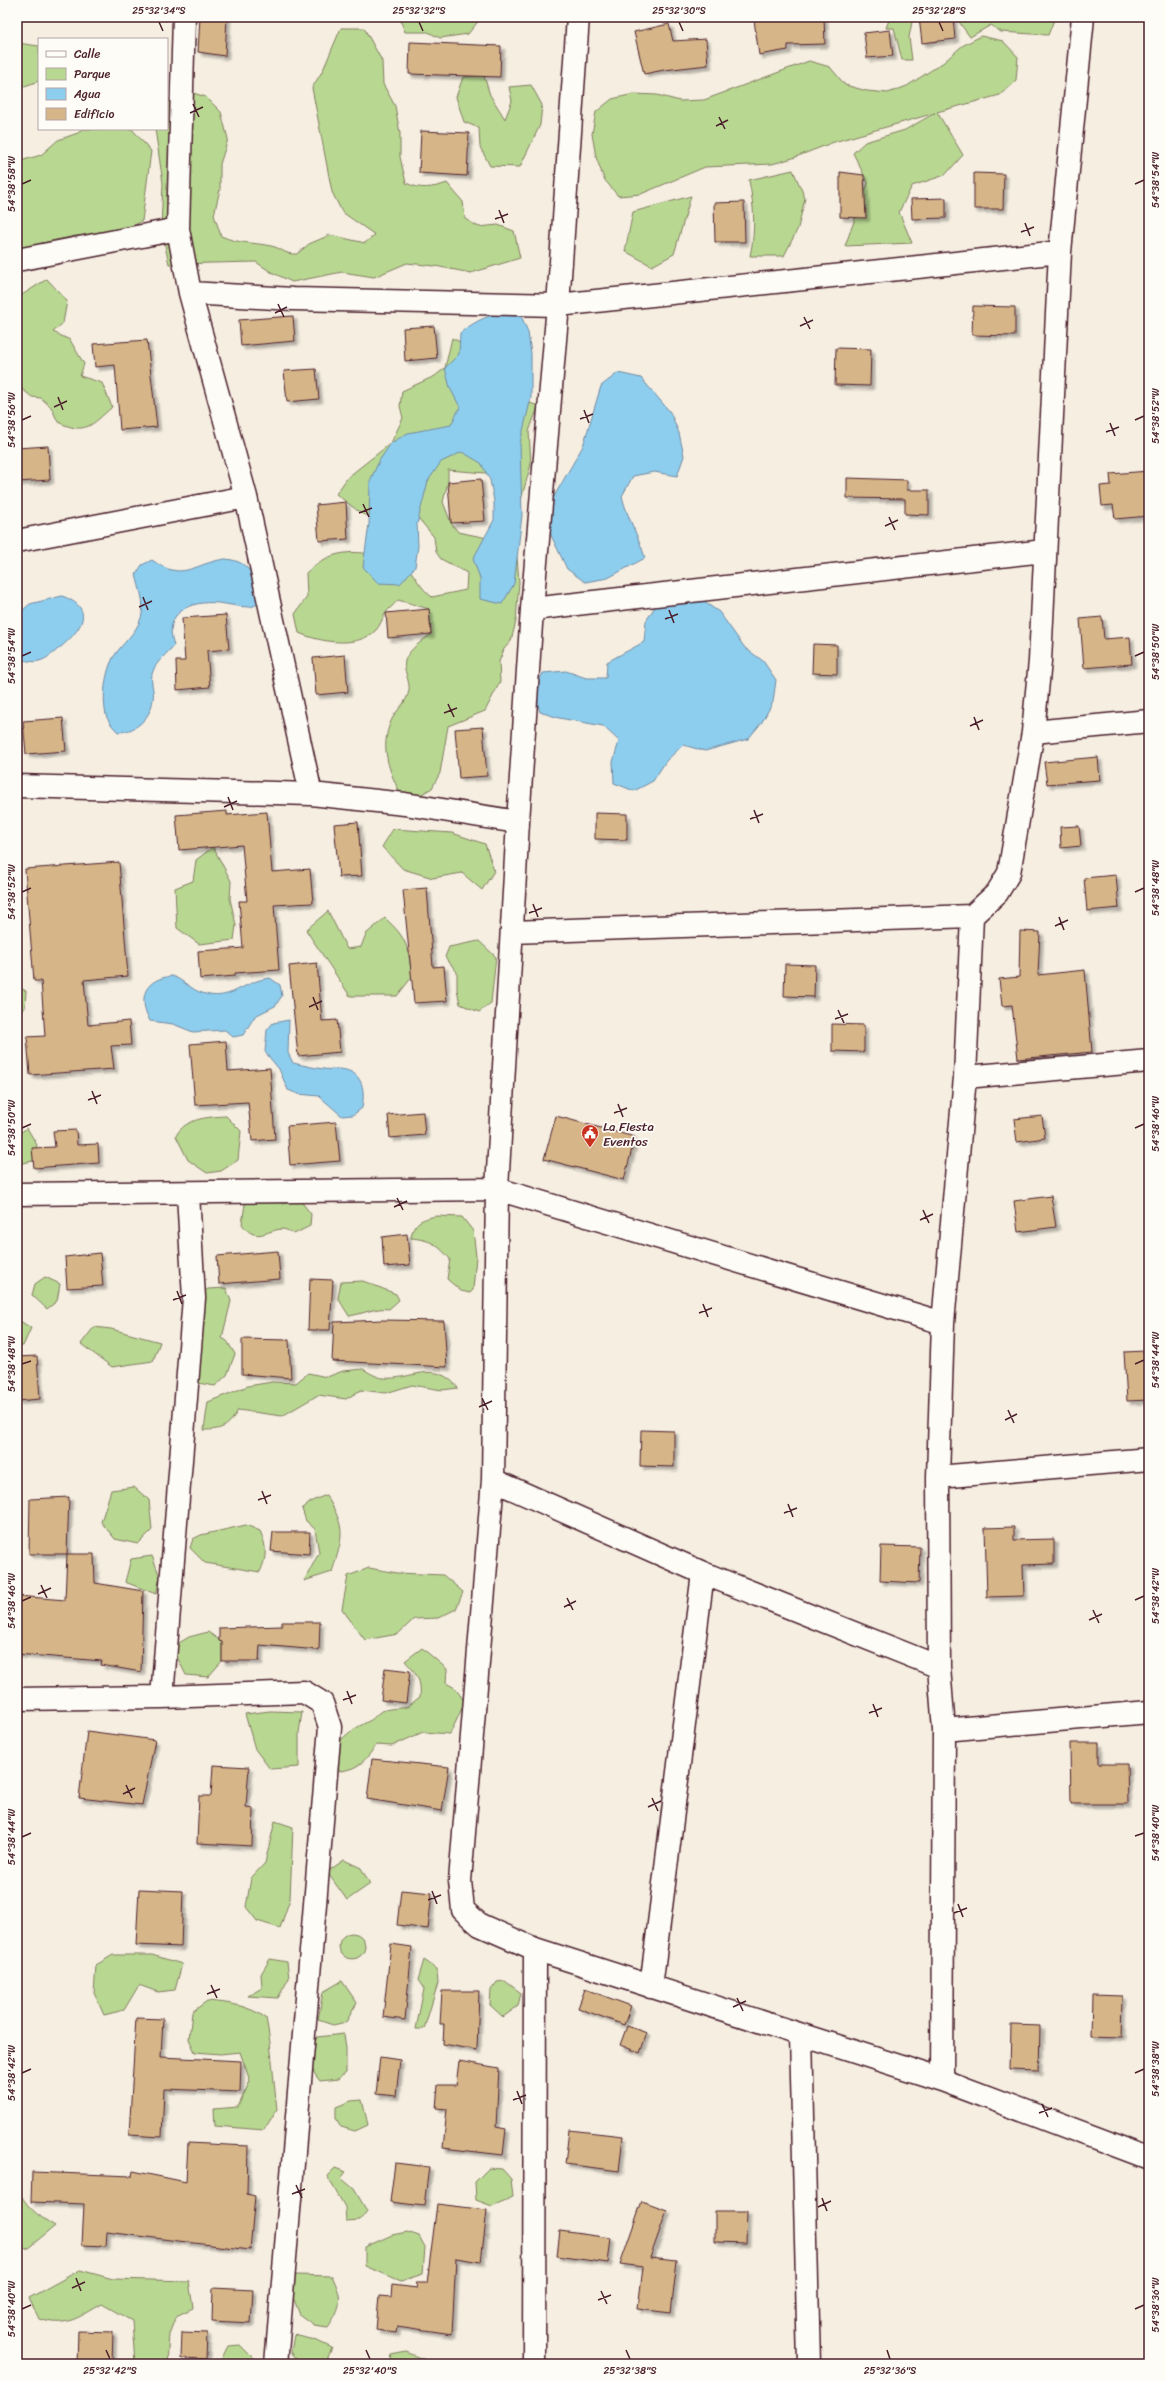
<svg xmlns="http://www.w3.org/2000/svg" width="1166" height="2381" font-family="Sriracha,sans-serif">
<defs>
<filter id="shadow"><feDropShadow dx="3.5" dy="3.5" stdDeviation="1" flood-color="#0004"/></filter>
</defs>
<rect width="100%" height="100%" fill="#f5eee1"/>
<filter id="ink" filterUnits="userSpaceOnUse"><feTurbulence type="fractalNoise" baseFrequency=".025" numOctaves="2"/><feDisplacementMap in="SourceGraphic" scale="8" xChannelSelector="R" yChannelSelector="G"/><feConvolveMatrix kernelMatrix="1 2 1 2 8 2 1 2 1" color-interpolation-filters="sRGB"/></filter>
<g filter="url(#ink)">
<path fill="#b8d892" stroke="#817c5e" d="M399,17H478L480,19L468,34L440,38L428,32H405Z
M890,17H913L909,37L912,60H902L894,28H886Z
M958,17H1055L1048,35L1001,32L991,25L970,37L959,22Z
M341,28H364L382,61L383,84L395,106L400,133V157L406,183C420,190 433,188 447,183L463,202L465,219L479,227L498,225L514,231L520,258L471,273L435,266L407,263L374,277L342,272L292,282L271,272L256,262L169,264L161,227L163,183L155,129H167L168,99L193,93L206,97L221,112L228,139L220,164V189L214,215L221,236C239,244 252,242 271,246C282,248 284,255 297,254L309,244L330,235L365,243L375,235L342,212L332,192L312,88L323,70Z
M981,36L1003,41L1018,57L1016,80L1000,95L937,112L963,155L945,175L912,186L899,212L912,243L845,246L868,183L853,153L865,142L905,130L935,113L834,142L793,158L772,164L705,167L641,194L618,196L604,179L596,157L592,134L596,112L612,99L634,94L657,95L680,101L704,100L809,61L830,67L845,85L867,91L888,93L907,86L944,62L962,46Z
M17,43L39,46V81L19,88L17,87Z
M484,76L490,95L505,119L512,101L509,87L531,85L542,105L540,125L520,167L490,166L480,147L479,128L464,122L456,97L463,77Z
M82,129H132L151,151L142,221L119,234L75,236L38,244L17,256V162L41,155L58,140L78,133Z
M793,170L805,198L798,228L784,256H750C756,229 754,207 749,180Z
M691,196L674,254L652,266L625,251L633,212Z
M47,279L67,301L63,323L53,332L70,340L84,364L80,376L102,383L112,407C91,426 85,435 58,422L51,407L41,398L32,397L22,389L17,378V295H22Z
M452,338L460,342L466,364L513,398L536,405L540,402L529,431L531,464L521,500L486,473L448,470V482L443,502L451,523L458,532L497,540L517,557L519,582L516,621L511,641L504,649L499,662L500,682L485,711L448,726L440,773L432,788L405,804C392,776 377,750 392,719C397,709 407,703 409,690C410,684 406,675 405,669C401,654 421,642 431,634L429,609L398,600C394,605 388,609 385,614C382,619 380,626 376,630C358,649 320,642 299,633L295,614L307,597L306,573C330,549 356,549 387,558C392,560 401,561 405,564C415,575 420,588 432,597L466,590L467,573L441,559L436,552L434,537L419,519L375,518L362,514L336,494L348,477L391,443L403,418L400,406L402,391L435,376L445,368Z
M393,829L452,833L485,844L494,871L482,890L462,873L433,878L403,869L382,847Z
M213,847L231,881L230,899L236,925L234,940L199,944L177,928L175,888L193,881L196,860Z
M328,911L347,949L361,947L366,934L385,918C408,939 408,947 412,977L397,996H350L306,930Z
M479,941L496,957L491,1003L479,1012L460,1004L457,989V972L445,957L449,947Z
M17,986L26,991L25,1008L17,1015Z
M226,1116L241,1131L238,1160L221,1171L207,1173L188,1160L176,1136C185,1118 208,1117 226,1116Z
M27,1128L37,1145L33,1161L17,1164V1135Z
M272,1199L284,1204L299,1199L311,1214L310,1226L294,1234C291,1232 286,1229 282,1229C266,1230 256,1244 242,1224L245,1204Z
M436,1216L462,1217L473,1231L476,1256L473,1290L470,1293L461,1291L447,1279L450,1259C437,1244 431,1240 411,1238C413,1222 422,1219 436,1216Z
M45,1277L60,1284L57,1301L47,1309L32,1295L35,1284Z
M363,1281L396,1294L399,1300L389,1309C375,1307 363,1314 349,1316L338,1298L341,1282Z
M226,1288L231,1301L222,1338L227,1341L235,1354L227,1375L215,1386L198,1383L200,1348L194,1298L208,1289Z
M17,1319L31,1328L23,1346H17Z
M94,1327L111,1329L160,1342L153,1361L112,1367L81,1344Z
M363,1369C368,1372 376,1377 383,1378C411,1381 435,1358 458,1388L442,1390L412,1385L386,1393L361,1390L346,1399L318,1395L282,1416L238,1410C229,1426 223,1430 204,1430L208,1402L248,1386L272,1382L296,1383L308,1373L327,1377L343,1371Z
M134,1487L149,1500L152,1530L138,1544L115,1539L101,1522L111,1490Z
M326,1495C347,1529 343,1536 332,1572L304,1581L319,1553L315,1529L306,1521L302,1509L312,1501Z
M246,1525L260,1531C267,1546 267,1557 260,1572L205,1563L190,1548L193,1539L201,1535Z
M152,1556L160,1577L156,1594L125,1582L131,1559Z
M369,1568L397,1573L443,1575L463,1592L456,1609L438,1618L414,1619L398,1634L365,1640L342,1609L348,1576Z
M208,1632L222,1642V1661L208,1677L186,1675L172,1647L189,1637Z
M422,1648L447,1669L446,1683L455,1688L465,1702L450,1734L423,1732L392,1746L376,1745C366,1760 359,1769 340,1771C322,1746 351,1730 371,1720C374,1718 377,1714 380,1712C387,1708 397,1709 405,1707C410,1706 415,1700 420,1697C422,1680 416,1673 405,1661Z
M270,1711L302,1712L299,1733V1767L270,1769L255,1749L245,1714Z
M275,1821L293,1827L290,1899L280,1928L257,1921L246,1907L251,1878L265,1863Z
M344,1860L361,1868L370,1884L347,1900L327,1872Z
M339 1946a13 13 0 1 1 26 0a13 13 0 1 1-26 0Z
M113,1955H152L182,1964L175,1990L158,1992L139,1985L124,2010L104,2015L94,1993L96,1965Z
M270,1959L287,1962L289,1978L278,1998L248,1996L262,1988L261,1974Z
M424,1960L437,1969L438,1983L424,2029H416L424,1989L418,1980Z
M342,1981L357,2003L346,2022L333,2025L318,2020L323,1992Z
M505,1981L521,1993L518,2006L503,2017L490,2005L491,1990L497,1982Z
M207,2001C230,2003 247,2005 266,2018C272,2048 273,2078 277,2109L264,2130L215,2126L214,2109L238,2107L250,2081L240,2052L220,2054L195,2052L189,2039L192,2012Z
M344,2034L346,2048V2072L338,2079L320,2081C306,2064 309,2057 317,2037Z
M362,2100L368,2125L355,2131L341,2127L336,2118V2107L351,2101Z
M335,2168L346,2172L341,2178L354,2189L367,2211L360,2220L346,2221L345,2207L327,2176Z
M489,2168L502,2169L511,2179L513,2197L492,2206L476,2200L475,2182Z
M17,2186C24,2206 37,2215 55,2226L27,2249L17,2247Z
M407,2232L419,2236L425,2247L423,2274L401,2281L365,2266V2247L392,2235Z
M80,2270L113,2279L189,2281L193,2308L176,2316L169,2334L167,2364H135L132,2321L102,2304C79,2317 67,2328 39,2319L29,2298Z
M296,2275L332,2276C343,2299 342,2306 328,2327L314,2325L300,2315L291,2292Z
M294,2335L315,2340L332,2348L325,2364H301L291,2352Z
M240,2345L256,2361L254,2364H219L228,2346Z
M406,2352L424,2359L423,2364H389L391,2355Z"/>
<path fill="#8dceee" stroke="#7288a0" d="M519,311L528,332L531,354V398L520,443L522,515L514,584L502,604L480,599V578L473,559L494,520V501L490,480L481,463L462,452L441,462L428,481L417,524L418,546L415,567L400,584L378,583L363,567L369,524L370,481L379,461L391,443L408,433L451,425L460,407L450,388L445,368L459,354L460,333C481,317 493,313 519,311Z
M618,373L641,378L670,412L679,433L684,456L677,476L654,472L633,476L622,496C627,518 639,536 645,558L608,578L585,582L567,569L550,533L552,500L583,446L601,386Z
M225,559C253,561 255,580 260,603C256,605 252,607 249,607C239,607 228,604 218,603C190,600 162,613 174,645C168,653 156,662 153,671C149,681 155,690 153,699C151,718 136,732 118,732C113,727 108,721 106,715C102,698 105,673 113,658C121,644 136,634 141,618C146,602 139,590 136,574L142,565L152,560C183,583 194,563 225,559Z
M62,596C95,608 83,628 62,646C55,651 48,659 39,661C33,663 24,660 18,659L17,615L30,604Z
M700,599L719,612L745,648L763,661L776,680L773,702L762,722L748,739L705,751L683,745L666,761L653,781L634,791L614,783L613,762L619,741L603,726L559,718L540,712L534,691L543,673L566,671L586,678H606L607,662L644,642L646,621L658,602Z
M172,976C183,980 192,990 202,993C231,1003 242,981 270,978L280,985L282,996L275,1006L255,1016L243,1035L233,1037L225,1030L193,1032L173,1024L150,1021C137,997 145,979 172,976Z
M289,1020L288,1053L293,1063C303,1065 314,1068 324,1069C328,1070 332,1069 337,1069C361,1069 366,1087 362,1108L353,1115L342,1116L319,1096L298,1094L288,1090L279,1069L265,1052L267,1030L273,1023Z"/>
<path fill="#d6b689" stroke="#4a1f2b" filter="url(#shadow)" d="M200,17H227L225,56L198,52Z
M774,17H824L825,44L788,45V50L759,55L754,20Z
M919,17H953L955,39L922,43Z
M669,24L673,41L706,39L708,65L664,70L644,74L634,32Z
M890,30L893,56L867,58L864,33Z
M410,42L501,46L500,77L409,74Z
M421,131L469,133L467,176L419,173Z
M840,172L864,175L866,218L840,217Z
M974,173L1004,174L1003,209H974Z
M946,198V218L912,219L911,199Z
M744,202L745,242H715L714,203Z
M973,306L1015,307V336L972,335Z
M293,316L295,341L241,346L239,320Z
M434,326L437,358L405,361L403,328Z
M147,340L157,427L120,430L115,365L95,367L93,344Z
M836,348L871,349L870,386L835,385Z
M316,369L319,399L287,402L284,371Z
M48,446L50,480L17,482V448Z
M1149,471V516L1115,519L1113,505L1102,506L1100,486L1111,485L1110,474Z
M847,478L907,480V490H929V515L905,514V499L847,498Z
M481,479L485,521L451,523L448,482Z
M346,502L348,539L319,541L316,505Z
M429,609L431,634L388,638L386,613Z
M226,615L229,649L207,651L210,687L177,690L176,661H185L182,618Z
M1102,617L1104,639L1130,637L1132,664L1084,668L1080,619Z
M813,644L837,645V674L812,673Z
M345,655L348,692L316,695L313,658Z
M63,718L66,751L26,754L23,721Z
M483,727L487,776L459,778L455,729Z
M1098,757L1100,780L1047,784L1044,762Z
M227,811V815L267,812L272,872L310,869L313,903L274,905L279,970L235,973V976L200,979L198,951L243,948L239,901H247L242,845L179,850L176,815Z
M595,813L627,814V840L595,839Z
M358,822L362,876L339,877L334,824Z
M1079,826L1081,846L1061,848L1060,827Z
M119,862L128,976L84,980L88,1025L129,1021L131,1045L111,1046L114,1069L30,1075L27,1037L45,1036L41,981H34L25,869Z
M1116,875L1119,908L1087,911L1084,878Z
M427,888L433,967L444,966L447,1001L414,1003L403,890Z
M1020,931L1040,932L1038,975L1085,970L1092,1052L1018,1059L1012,1005L1002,1006L999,979L1019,977Z
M317,963L322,1021L337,1020L340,1052L298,1056L289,966Z
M785,964L815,965L814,997L784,996Z
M832,1024L864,1025V1052L832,1051Z
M226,1041L228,1071L270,1068L275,1139L252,1141L248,1102L195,1105L190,1044Z
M423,1112L425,1135L390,1138L388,1115Z
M556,1116L635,1137L624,1180L544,1159Z
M1042,1116L1045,1138L1017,1142L1014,1119Z
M336,1122L340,1161L290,1165L287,1126Z
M76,1130L77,1145L98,1144L99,1163L34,1168L32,1148L55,1147L53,1131Z
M1051,1196L1056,1227L1018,1232L1014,1201Z
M407,1234L410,1265L384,1267L382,1237Z
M278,1251L280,1279L219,1284L217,1256Z
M100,1253L103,1286L67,1288L65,1257Z
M310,1279L333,1280L330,1330H308Z
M382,1320L444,1321L447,1367L332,1361L334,1322Z
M242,1339L289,1340L291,1378L242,1374Z
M1146,1351L1149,1400L1127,1401L1124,1352Z
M37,1356L40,1399L17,1401V1357Z
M641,1430L674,1431V1467L640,1466Z
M69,1497L67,1554H29L30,1499Z
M1014,1527V1540L1054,1539V1564L1023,1565L1024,1596L987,1597L985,1528Z
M273,1532H310L309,1554L271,1551Z
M881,1546L920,1547L919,1583L880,1581Z
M67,1554H94L95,1583L143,1591L141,1672L101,1665L102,1661L17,1654V1596L65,1600Z
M282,1622H320L319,1650L260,1645L259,1661H222V1642L219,1641V1628L282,1626Z
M385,1668L410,1671L406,1703L381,1700Z
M87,1731L155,1740L142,1805L79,1798Z
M1070,1743H1099V1764H1127L1128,1804H1071Z
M372,1759L449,1767L442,1811L367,1799Z
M213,1765L249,1767L246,1807L253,1808L252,1846L197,1843L199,1796H211Z
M139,1889L183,1891L181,1947L136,1945Z
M401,1890L432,1893L428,1929L397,1925Z
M391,1944L412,1947L405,2020L383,2017Z
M585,1989L631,2006L624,2025L578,2008Z
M442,1991H479L477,2050L443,2044L444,2024H440Z
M1092,1995L1123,1996L1122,2037L1091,2036Z
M136,2018L163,2019L161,2057L241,2061L240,2092L164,2089L162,2137L129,2135Z
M1011,2025L1040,2026L1039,2071L1010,2070Z
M627,2026L647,2033L640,2053L620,2045Z
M380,2057L400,2060L396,2096L376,2094Z
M459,2061L499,2068L496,2127L506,2129L503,2155L443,2148L447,2109L436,2108L438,2085H456Z
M569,2130L623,2136L619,2171L565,2164Z
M188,2143L248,2146L247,2194L255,2196L250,2250L107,2232L106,2246L82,2245L84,2204L31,2202L32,2172L132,2176L133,2171L186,2182Z
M395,2163L429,2167L424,2206L390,2202Z
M642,2201L667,2210L650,2258L677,2261L671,2313L638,2309L643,2267L620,2264Z
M437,2204L487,2210L481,2262L456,2258L452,2334L397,2326L396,2333L376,2330L379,2296L391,2297L392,2285L417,2288L416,2283H427Z
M715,2211H747L746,2243L715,2242Z
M560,2231L611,2238L608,2263L557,2256Z
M213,2288L253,2290L251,2323L212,2321Z
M78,2331L113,2332L112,2364H77Z
M182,2332L207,2333L206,2359L181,2358Z"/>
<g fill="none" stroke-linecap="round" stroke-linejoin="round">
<g stroke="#4a1f2b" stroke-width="25">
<path id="street" d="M184,17L178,229L190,293L246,497L311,794
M578,17L558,305L532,609L518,822L497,1189L493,1480L460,1881L463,1910L480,1925L535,1949L942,2080L1149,2158
M17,260L178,229
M190,293L293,299L558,305L1060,252
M17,541L246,497
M532,609L1044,551
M1033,732L1149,721
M17,786L311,794L405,804L518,822
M512,932L972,916
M965,1077L1149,1061
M17,1194L497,1189L943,1323
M938,1477L1149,1459
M493,1480L703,1573L939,1667
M162,1697L194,1298L188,1194
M17,1699L162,1697L304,1692L322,1703L330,1727L276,2364
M944,1730L1149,1712
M651,1987L703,1573
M801,2035L809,2364
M942,2080L944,1730L939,1667L938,1477L943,1323L965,1077L972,916L997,893L1009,873L1033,732L1040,661L1060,252L1083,17
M534,2364L535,1949"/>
</g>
<use href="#street" stroke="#fdfcf7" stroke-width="22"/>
</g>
</g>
<path fill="none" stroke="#4a1f2b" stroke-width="1.5" d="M159,22L163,31M419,22L423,31M679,22L683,31M939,22L943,31M193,104L199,117M190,113L203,107M719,117L725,129M716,126L728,120M22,184L31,180M1135,184L1144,180M499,210L504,223M495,219L508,214M1025,223L1030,236M1021,232L1034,227M278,304L284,317M275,313L287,307M804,317L810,329M800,326L813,320M58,397L63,410M54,407L67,401M584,410L589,423M580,419L593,414M22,420L31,416M1135,420L1144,416M1110,423L1115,436M1106,432L1119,427M363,504L369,517M359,513L372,508M889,517L895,530M885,526L898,520M143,597L148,610M139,607L152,601M669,610L674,623M665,619L678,614M22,656L31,652M1135,656L1144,652M448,704L454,717M444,713L457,708M974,717L979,730M970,726L983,720M228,797L233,810M224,807L237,801M754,810L759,823M750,819L763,814M22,892L31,888M1135,892L1144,888M533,904L538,917M529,913L542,908M1059,917L1064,930M1055,926L1068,920M313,997L318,1010M309,1007L322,1001M838,1010L844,1023M835,1019L848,1014M92,1091L97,1104M88,1100L101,1095M618,1104L623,1117M614,1113L627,1108M22,1128L31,1124M1135,1128L1144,1124M397,1198L403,1210M394,1207L407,1201M923,1210L929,1223M920,1220L933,1214M177,1291L182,1304M173,1300L186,1295M703,1304L708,1317M699,1313L712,1308M22,1364L31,1361M1135,1364L1144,1360M482,1398L488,1410M479,1407L492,1401M1008,1410L1014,1423M1005,1420L1017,1414M262,1491L267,1504M258,1500L271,1495M788,1504L793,1517M784,1513L797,1508M41,1585L47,1598M38,1594L51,1588M567,1598L573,1610M1135,1600L1144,1596M22,1601L31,1597M564,1607L576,1601M1093,1610L1099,1623M1089,1620L1102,1614M347,1691L352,1704M343,1700L356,1695M873,1704L878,1717M869,1713L882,1708M126,1785L132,1798M123,1794L135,1788M652,1798L658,1811M648,1807L661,1801M1135,1836L1144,1833M22,1837L31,1833M432,1891L437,1904M428,1900L441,1895M958,1904L963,1917M954,1913L967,1908M211,1985L217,1998M207,1994L220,1989M737,1998L743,2011M733,2007L746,2001M22,2073L31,2069M1135,2073L1144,2069M517,2091L522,2104M513,2100L526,2095M1042,2104L1048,2117M1039,2113L1052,2108M296,2185L302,2198M292,2194L305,2189M822,2198L827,2211M818,2207L831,2201M76,2278L81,2291M72,2288L85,2282M601,2291L607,2304M598,2300L611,2295M22,2309L31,2305M1135,2309L1144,2305M106,2350L110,2359M366,2350L370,2359M626,2350L630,2359M887,2350L890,2359"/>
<defs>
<g id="civic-pin" transform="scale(0.9)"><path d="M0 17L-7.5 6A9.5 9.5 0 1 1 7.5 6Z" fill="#c8321e" stroke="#fdfcf7"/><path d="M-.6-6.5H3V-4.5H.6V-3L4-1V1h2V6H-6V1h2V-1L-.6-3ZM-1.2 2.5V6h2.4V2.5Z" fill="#fff"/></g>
</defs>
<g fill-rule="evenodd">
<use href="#civic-pin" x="590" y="1133"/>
</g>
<g text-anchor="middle" stroke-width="3.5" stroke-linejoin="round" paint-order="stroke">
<g font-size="13" fill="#4a1f2b" stroke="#fdfcf7" text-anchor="start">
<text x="603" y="1131">La Fiesta<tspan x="603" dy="15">Eventos</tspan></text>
</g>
</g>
<rect width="1166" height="2381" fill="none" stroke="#fdfcf7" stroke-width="44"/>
<rect x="38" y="38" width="130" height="92" fill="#fdfcf7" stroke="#b5a4a5"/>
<rect x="46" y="51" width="20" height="6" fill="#fdfcf7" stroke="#b5a4a5"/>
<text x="74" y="58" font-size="12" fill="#4a1f2b">Calle</text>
<rect x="46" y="68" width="20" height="12" fill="#b8d892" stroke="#b5a4a5"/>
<text x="74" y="78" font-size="12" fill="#4a1f2b">Parque</text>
<rect x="46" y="88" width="20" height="12" fill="#8dceee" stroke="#b5a4a5"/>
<text x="74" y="98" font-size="12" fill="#4a1f2b">Agua</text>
<rect x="46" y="108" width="20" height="12" fill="#d6b689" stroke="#b5a4a5"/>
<text x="74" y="118" font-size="12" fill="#4a1f2b">Edificio</text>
<rect x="22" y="22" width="1122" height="2337" fill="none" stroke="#4a1f2b" stroke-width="1.5"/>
<g font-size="10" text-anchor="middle" fill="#4a1f2b">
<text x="159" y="14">25°32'34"S</text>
<text x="419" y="14">25°32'32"S</text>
<text x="679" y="14">25°32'30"S</text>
<text x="939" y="14">25°32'28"S</text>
<text transform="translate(1155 180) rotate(-90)" y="4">54°38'54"W</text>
<text transform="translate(11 184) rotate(-90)" y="4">54°38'58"W</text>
<text transform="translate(1155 416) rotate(-90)" y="4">54°38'52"W</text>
<text transform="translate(11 420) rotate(-90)" y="4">54°38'56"W</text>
<text transform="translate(1155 652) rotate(-90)" y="4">54°38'50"W</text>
<text transform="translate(11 656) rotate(-90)" y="4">54°38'54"W</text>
<text transform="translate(1155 888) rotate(-90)" y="4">54°38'48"W</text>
<text transform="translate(11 892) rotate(-90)" y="4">54°38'52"W</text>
<text transform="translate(1155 1124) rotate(-90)" y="4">54°38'46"W</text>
<text transform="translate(11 1128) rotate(-90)" y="4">54°38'50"W</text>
<text transform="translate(1155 1360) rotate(-90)" y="4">54°38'44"W</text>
<text transform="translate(11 1364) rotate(-90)" y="4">54°38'48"W</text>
<text transform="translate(1155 1596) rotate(-90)" y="4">54°38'42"W</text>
<text transform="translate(11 1601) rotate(-90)" y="4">54°38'46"W</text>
<text transform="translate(1155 1833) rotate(-90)" y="4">54°38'40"W</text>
<text transform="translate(11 1837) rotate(-90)" y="4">54°38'44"W</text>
<text transform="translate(1155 2069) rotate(-90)" y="4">54°38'38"W</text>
<text transform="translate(11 2073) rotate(-90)" y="4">54°38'42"W</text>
<text transform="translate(1155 2305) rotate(-90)" y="4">54°38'36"W</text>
<text transform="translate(11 2309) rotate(-90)" y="4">54°38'40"W</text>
<text x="110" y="2374">25°32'42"S</text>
<text x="370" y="2374">25°32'40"S</text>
<text x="630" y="2374">25°32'38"S</text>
<text x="890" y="2374">25°32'36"S</text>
</g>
</svg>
